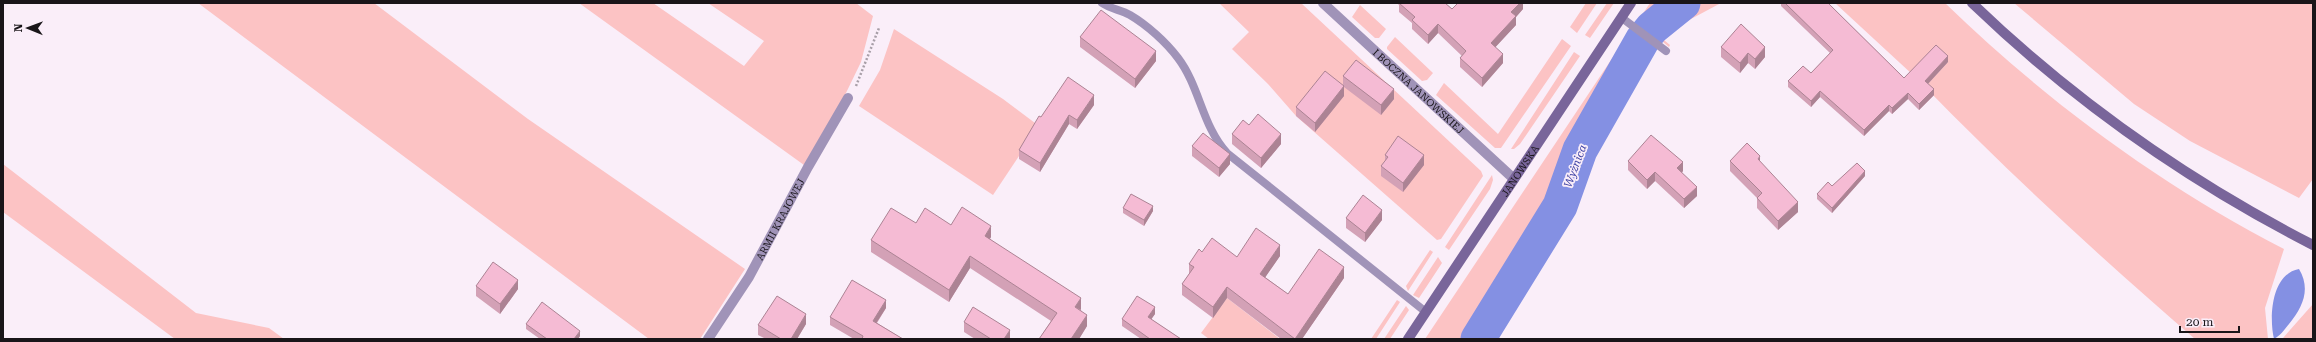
<svg xmlns="http://www.w3.org/2000/svg" width="2316" height="342" font-family="'Roboto Serif',serif">
<rect width="100%" height="100%" fill="#faeef9"/>
<path fill="#fcc3c4" d="M198,3H374L528,119L745,269L700,339H649Z
M579,3H653L744,66L764,41L708,3H856L873,16L861,62L845,95L804,165Z
M1219,3H1301L1481,171L1483,176L1441,239L1437,240L1296,116L1268,84L1232,49L1249,32Z
M1586,3H1597L1577,33L1570,27Z
M1607,3H1614L1590,38L1585,35Z
M1650,3H1721L1659,36L1670,45L1669,47L1638,21Z
M1835,3H1945C2045,100 2160,185 2284,249L2265,308L2268,339H2195C2102,259 2011,175 1925,87L1948,62L1913,75Z
M2014,3H2313V179L2299,198L2190,141L2134,104Z
M1360,5L1386,29L1379,38H1375L1352,17Z
M894,29L1003,99L1039,126L993,195L859,106L880,70Z
M1629,33H1636L1641,38L1578,150L1558,204L1484,326L1475,339H1425Z
M1395,37L1433,73L1427,80L1422,81L1387,49V47Z
M1562,39L1571,46L1501,148H1495L1436,95L1444,83L1498,134Z
M1574,52L1580,56L1520,144L1514,149H1511Z
M3,164L196,313L269,328L284,339H175L3,212Z
M1492,175L1493,180L1490,189L1449,250L1445,247Z
M1430,250L1433,252L1408,291L1406,286Z
M1438,257L1442,263L1419,298L1413,295Z
M1227,298L1280,339H1209L1201,333Z
M1397,300L1400,302L1376,339H1371Z
M2313,304V339H2283V338Z
M1406,306L1409,310L1390,339H1384Z"/>
<path fill="#8490e3" d="M2299,269C2311,289 2303,307 2289,324C2285,329 2280,336 2274,339C2269,318 2271,274 2299,269Z"/>
<g fill="none" stroke-linecap="round" stroke-linejoin="round">
<path stroke="#8490e3" stroke-width="35" d="M1478,339L1560,206L1580,150L1643,39L1652,28L1683,3"/>
<path stroke="#a89fa8" stroke-width="2.5" stroke-dasharray="2 2" stroke-linecap="butt" d="M856,86L879,28"/>
<path stroke="#a093b8" stroke-width="8" d="M1102,3C1111,9 1121,10 1130,15C1147,25 1166,42 1178,58C1200,87 1202,126 1227,153L1426,312
M1622,18L1666,51"/>
<g stroke="#a093b8" stroke-width="10">
<path id="s1" d="M1323,3L1514,179"/>
<path id="s2" d="M708,339L749,277L808,167L848,98"/>
</g>
<g stroke="#79659a" stroke-width="10">
<path d="M1972,3C2074,101 2188,181 2313,245"/>
<path id="s3" d="M1408,339L1631,3"/>
</g>
</g>
<path fill="#d3a1b6" d="M1397,3H1445L1452,9L1523,3V9L1516,17V25L1495,47L1503,63L1482,87L1460,67V58L1462,56L1438,33L1428,44L1412,29V23L1399,12V5Z
M1781,3H1828L1904,78L1948,62L1928,84L1934,95L1919,110L1908,99L1892,114L1889,111L1864,136L1820,97L1811,107L1788,87V81L1811,73L1830,53L1781,6Z
M1080,37L1156,61L1135,88L1080,47Z
M1721,47L1765,57L1755,69L1748,63L1740,73L1721,57Z
M1343,76L1394,99L1381,115L1344,87V96L1315,132L1296,116V107L1343,85Z
M1094,105L1077,129L1069,124L1040,172L1019,159V150L1041,117Z
M1249,125L1281,144L1261,168L1232,144V134Z
M1192,146L1230,164L1219,177L1192,156Z
M1385,155L1424,165L1403,192L1381,176V166L1385,161Z
M1628,161L1683,171L1682,173L1697,196L1684,208L1655,181L1647,189L1628,170Z
M1730,161L1760,162L1798,212L1778,230L1757,208V198L1730,171Z
M1865,176L1832,213L1817,199V194L1832,186Z
M1123,208L1153,211L1144,226L1123,213Z
M1346,218L1382,220L1365,242L1346,228Z
M916,223L951,225L991,237L990,239L1081,310L1087,326L1079,339H1039L1051,321L970,268L949,302L871,252V240Z
M1202,252L1237,257L1280,256L1265,277L1288,294L1344,278L1302,339H1281L1227,298L1213,318L1182,295V284L1189,274V264Z
M476,286L518,289L500,314L476,296Z
M886,308L877,323L903,339H854L830,325V317Z
M1155,314L1151,319L1181,339H1141L1122,326V319Z
M964,322L1010,339H975L964,332Z
M526,324L580,336L578,339H540L526,329Z
M806,324L797,339H766L758,335V325Z"/>
<path fill="#ac8394" d="M1520,3H1523V9L1516,17V25L1491,52V43L1511,12Z
M1438,24V33L1428,44V35Z
M1765,47V57L1755,69V59Z
M1156,51V61L1135,88V79Z
M1748,53V63L1740,73V63Z
M1503,54V63L1482,87V78Z
M1948,56V62L1925,87V81Z
M1344,86V96L1315,132V123Z
M1394,89V99L1381,115V105Z
M1934,89V95L1919,110V104Z
M1820,91V97L1811,107V101Z
M1908,93V99L1892,114V108Z
M1094,95V105L1077,129V120Z
M1889,105V111L1864,136V130Z
M1069,115V124L1040,172V163Z
M1281,134V144L1261,168V158Z
M1230,154V164L1219,177V168Z
M1424,155V165L1403,192V183Z
M1760,156V166L1758,159Z
M1683,162V171L1677,177V168Z
M1865,171V176L1832,213V208Z
M1655,172V181L1647,189V180Z
M1697,187V196L1684,208V199Z
M1798,202V212L1778,230V221Z
M1153,206V211L1144,226V220Z
M1382,210V220L1365,242V233Z
M991,226V237L985,247V236Z
M1280,245V256L1260,285V274Z
M970,256V268L949,302V290Z
M1344,267V278L1302,339H1295Z
M518,280V289L500,314V304Z
M1227,287V298L1213,318V307Z
M1081,298V310L1075,307Z
M886,300V308L873,328V321Z
M1155,307V314L1148,324V317Z
M806,314V324L797,339H791Z
M1087,315V326L1079,339H1071Z
M1010,330V339H1004Z
M580,331V336L578,339H574Z"/>
<path fill="#f5bbd4" stroke="#ac8394" d="M1399,3H1445L1452,9L1458,3H1520L1511,12L1516,16L1491,43L1503,54L1482,78L1460,58L1466,51L1438,24L1428,35L1412,20L1415,17Z
M1785,3H1828L1904,78L1936,45L1948,56L1925,81L1934,89L1919,104L1908,93L1892,108L1889,105L1864,130L1820,91L1811,101L1788,81L1803,66L1811,73L1833,50Z
M1101,10L1156,51L1135,79L1080,37Z
M1741,24L1765,47L1755,59L1748,53L1740,63L1721,47Z
M1356,60L1394,89L1381,105L1343,76Z
M1325,71L1344,86L1315,123L1296,107Z
M1068,77L1094,95L1077,120L1069,115L1040,163L1019,150L1039,116L1041,117Z
M1258,114L1281,134L1261,158L1232,134L1243,120L1249,125Z
M1203,133L1230,154L1219,168L1192,146Z
M1651,135L1683,162L1677,168L1697,187L1684,199L1655,172L1647,180L1628,161Z
M1398,136L1424,155L1403,183L1381,166L1388,157L1385,155Z
M1747,143L1760,156L1758,159L1798,202L1778,221L1757,198L1762,193L1730,161Z
M1857,163L1865,171L1832,208L1817,194L1828,182L1832,186Z
M1131,194L1153,206L1144,220L1123,208Z
M1363,195L1382,210L1365,233L1346,218Z
M962,207L991,226L985,236L1081,298L1075,307L1087,315L1071,339H1039L1057,313L970,256L949,290L871,240L891,208L916,223L925,208L951,225Z
M1256,228L1280,245L1260,274L1288,294L1319,249L1344,267L1295,339L1227,287L1213,307L1182,284L1194,267L1189,264L1199,249L1202,252L1212,238L1237,257Z
M493,262L518,280L500,304L476,286Z
M852,280L886,300L873,321L903,339H862L863,336L830,317Z
M777,296L806,314L791,339H781L758,325Z
M1137,296L1155,307L1148,317L1181,339H1150L1122,319Z
M542,302L580,331L574,339H547L526,324Z
M973,307L1010,330L1004,339H991L964,322Z"/>
<g text-anchor="middle" stroke-width="3.5" stroke-linejoin="round" paint-order="stroke">
<g font-size="10" fill="#191519" stroke="#faeef9">
<text dy="4" stroke="none"><textPath href="#s1" startOffset="130">I BOCZNA JANOWSKIEJ</textPath></text>
<text dy="4" stroke="none"><textPath href="#s3" startOffset="202">JANOWSKA</textPath></text>
<text dy="4" stroke="none"><textPath href="#s2" startOffset="140">ARMII KRAJOWEJ</textPath></text>
</g>
<g font-size="11" font-style="italic" fill="#4044a4" stroke="#faeef9">
<text transform="translate(1575 166) rotate(-69)" y="4">Wyżnica</text>
</g>
</g>
<rect width="2316" height="342" fill="none" stroke="#191519" stroke-width="8"/>
<g transform="translate(28 28) rotate(271)" stroke="#faeef9" stroke-width="3" paint-order="stroke">
<path d="M0-3L7 15L0 10L-7 15Z" fill="#191519"/>
<text y="-6" font-size="11" font-weight="bold" text-anchor="middle" fill="#191519">N</text>
</g>
<path d="M2180 326v6h59v-6" fill="none" stroke="#191519" stroke-width="2"/>
<text x="2186" y="326" font-size="12" fill="#191519" stroke="#faeef9" stroke-width="3" paint-order="stroke">20 m</text>
</svg>
